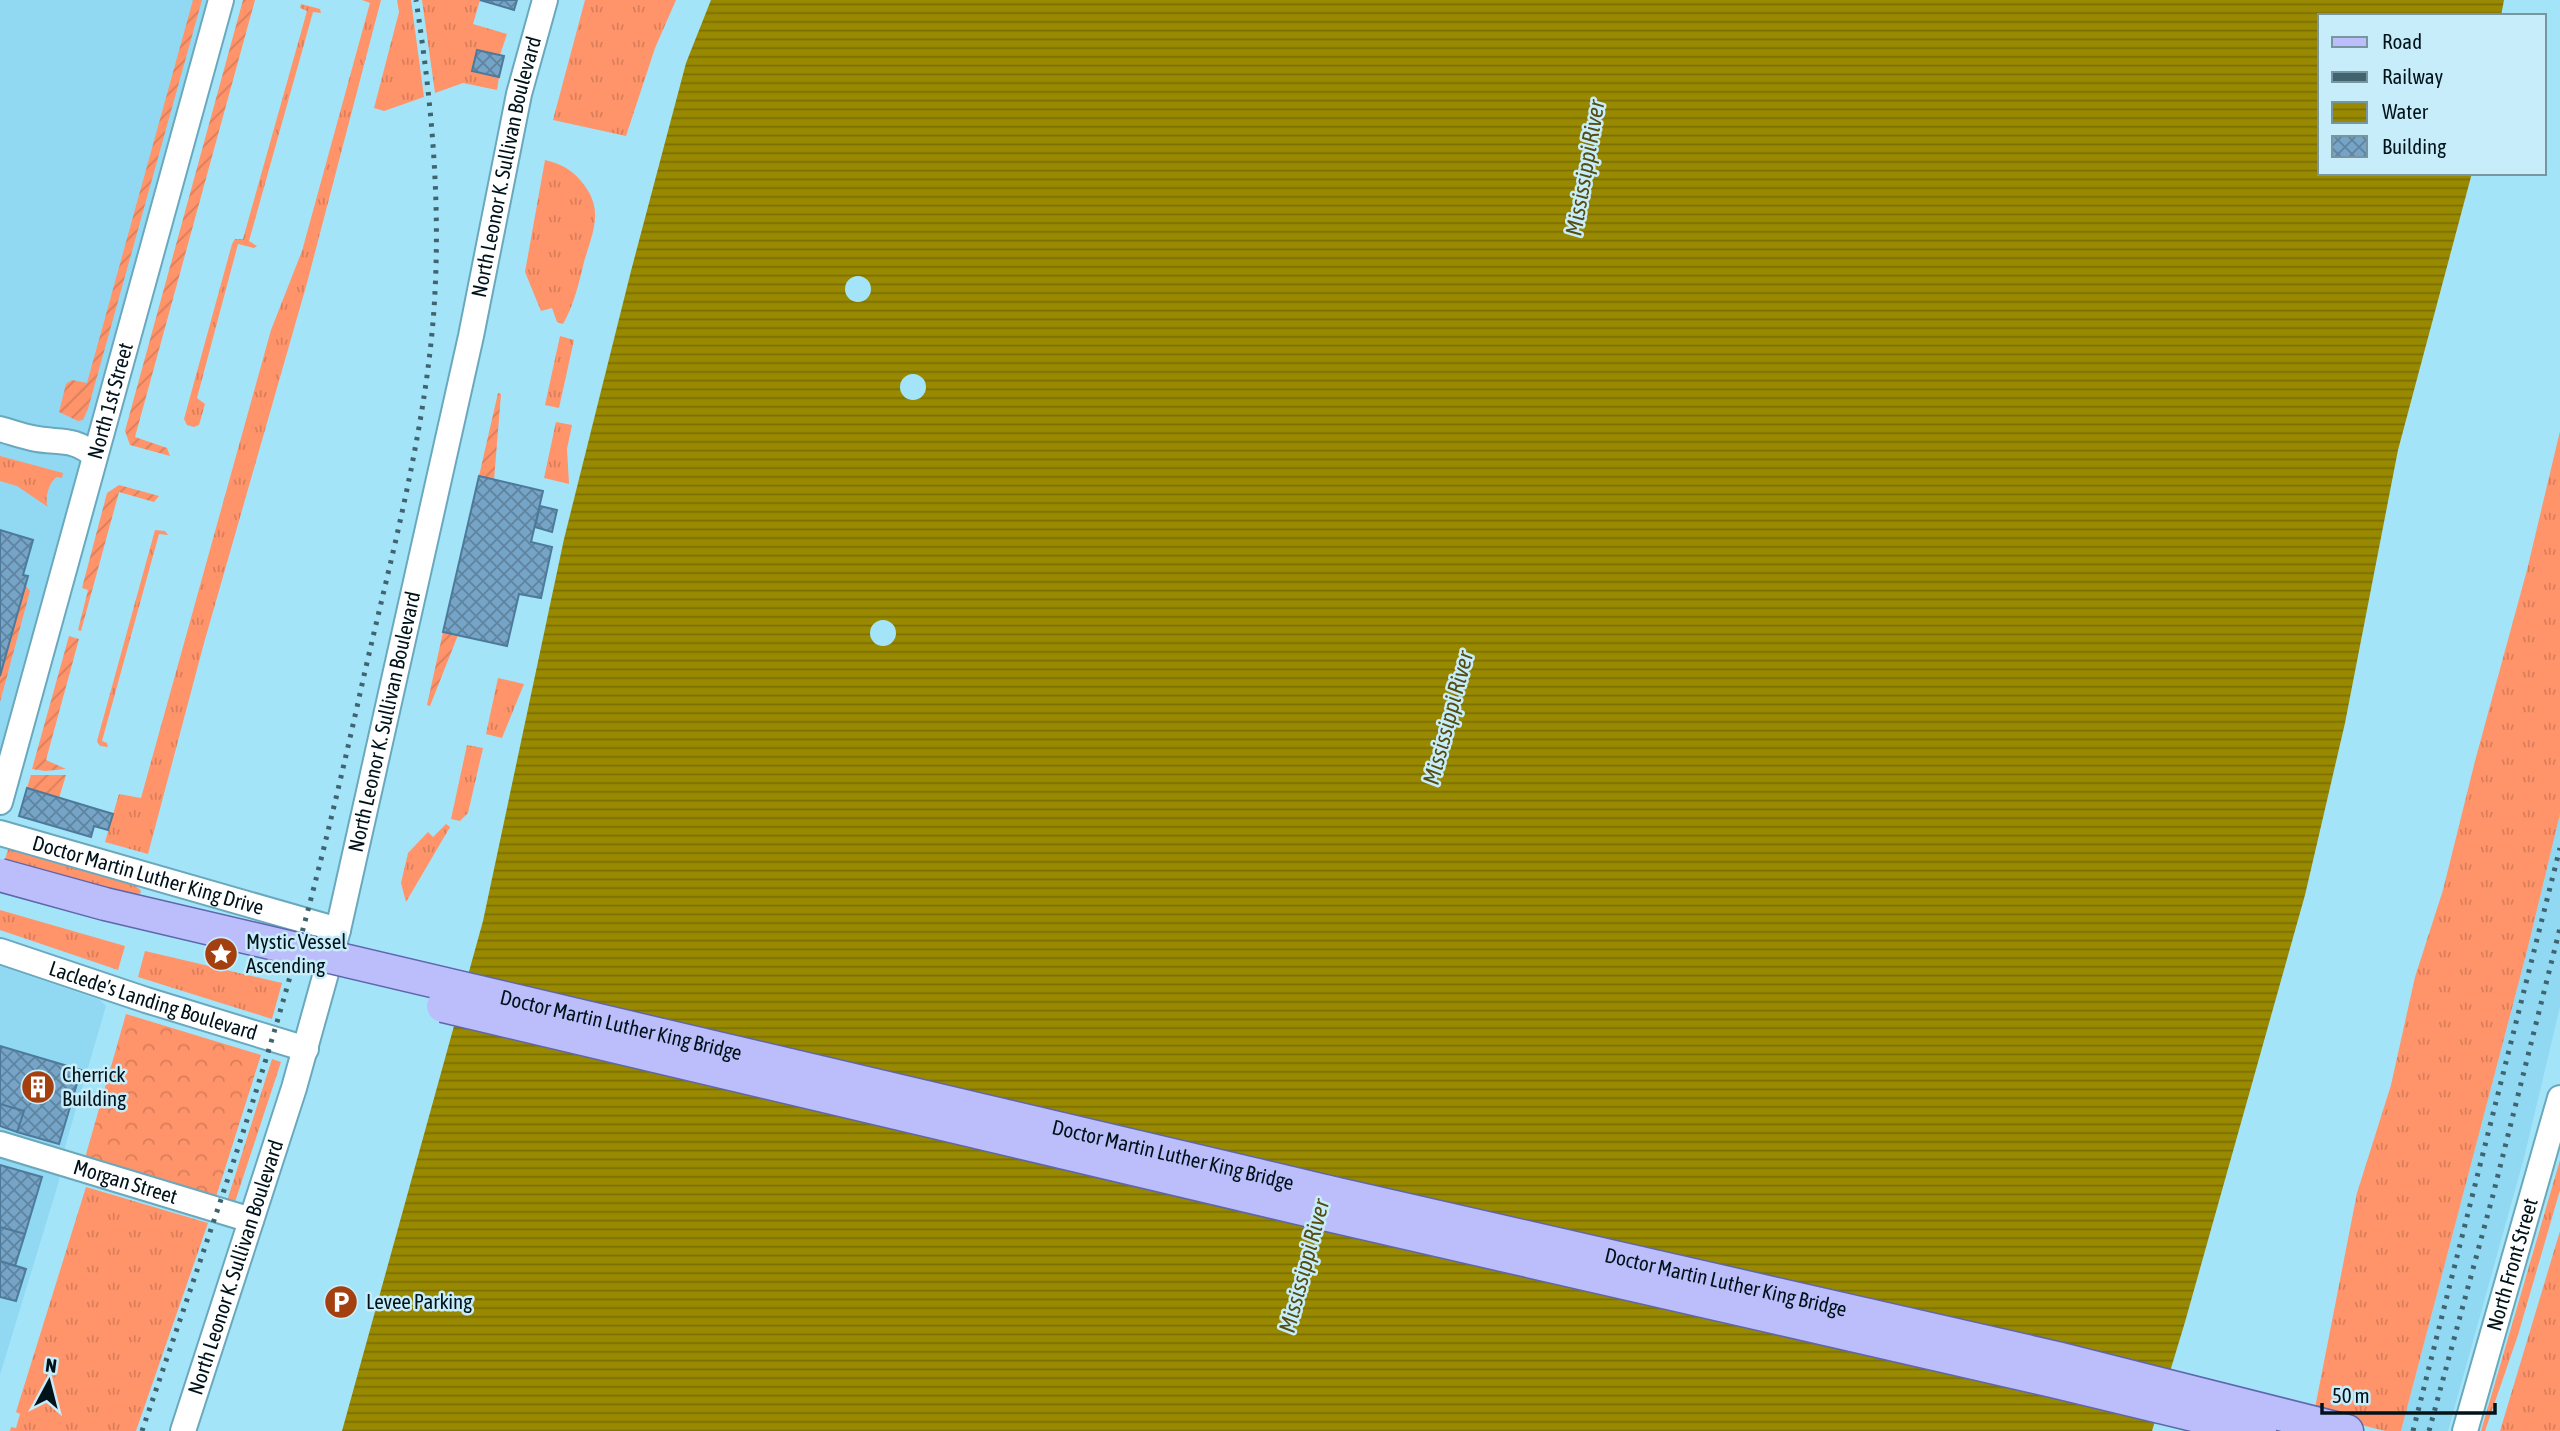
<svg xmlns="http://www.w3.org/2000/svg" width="2560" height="1431" font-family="'Asap Condensed',sans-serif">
<defs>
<pattern id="grass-tufts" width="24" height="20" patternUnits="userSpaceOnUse" patternTransform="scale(1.75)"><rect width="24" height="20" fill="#ff936a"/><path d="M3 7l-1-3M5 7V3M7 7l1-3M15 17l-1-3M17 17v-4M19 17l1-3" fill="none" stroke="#d97e5b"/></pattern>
<pattern id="forest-crowns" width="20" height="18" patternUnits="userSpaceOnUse" patternTransform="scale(1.75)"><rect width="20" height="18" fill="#ff936a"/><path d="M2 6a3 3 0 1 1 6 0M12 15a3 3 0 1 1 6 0" fill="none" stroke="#d97e5b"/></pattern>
<pattern id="garden-furrows" width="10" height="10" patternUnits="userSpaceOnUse" patternTransform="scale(1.75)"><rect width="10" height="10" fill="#ff936a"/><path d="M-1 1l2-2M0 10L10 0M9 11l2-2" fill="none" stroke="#d97e5b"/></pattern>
<pattern id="water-rules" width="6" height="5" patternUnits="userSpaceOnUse" patternTransform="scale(1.75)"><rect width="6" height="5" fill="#998900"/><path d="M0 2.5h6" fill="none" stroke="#7a6f02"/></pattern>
<pattern id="building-cross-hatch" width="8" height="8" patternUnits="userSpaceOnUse" patternTransform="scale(1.75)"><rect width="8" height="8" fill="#76a4c6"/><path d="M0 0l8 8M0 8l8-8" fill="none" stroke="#5e84a0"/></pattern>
</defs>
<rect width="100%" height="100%" fill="#a4e4f9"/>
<path fill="#91d9f2" d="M0,0H209L0,755Z
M2560,814V1007L2524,1158L2448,1431H2401L2528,947Z
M0,966L100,1000L106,1006L65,1147L59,1181L0,1375Z"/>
<path fill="url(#grass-tufts)" d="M362,0H381L307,283L204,643L148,854L105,842L119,794L141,798L271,330L302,251L370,3Z
M397,0H411L424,97L384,111L374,108L399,12Z
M422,0H480L473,24L507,34L500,55L477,50L472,71L499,77L497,90L463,83L435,93Z
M585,0H676L655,48L626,136L553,120Z
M301,4L320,9L321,13L313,12L249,241L257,246L254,248L238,244L197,398L205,404L199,425L194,427L187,425L184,419L232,244L235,239H243L307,11L300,8Z
M545,160C561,164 571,169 581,181C605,209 593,231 584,262C579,283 574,305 563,324L557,322L552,308L541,311L525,272Z
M560,336L574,340L559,408L545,405Z
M556,422L572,425L567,449L569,484L544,478Z
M2560,431V814L2528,947L2401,1431H2385L2314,1413L2357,1193L2391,1085L2415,977L2443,890L2475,761L2527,570Z
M0,456L63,473L62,478L57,477C49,481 44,500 48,507L17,486L0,481Z
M155,530L165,531L168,535L159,534L102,741L107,743L108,747L100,746L97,741Z
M498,678L524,684L502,738L486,734Z
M467,745L483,748L468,813L460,821L451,819Z
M446,824L450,827L406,902L401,883L408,853L428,832L433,837Z
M8,849L136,886L141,891L138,899L4,864Z
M0,910L125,946L118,970L0,930Z
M145,951L282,983L272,1019L138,977Z
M272,1059L281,1062L235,1202L227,1201Z
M2560,1160V1190L2518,1335L2485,1431H2481Z
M86,1187L208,1223L136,1431H10L11,1427L16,1428L20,1414L16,1412Z
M2560,1231V1431H2500Z"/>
<path fill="url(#forest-crowns)" d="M126,1014L261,1055L216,1197L85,1158Z"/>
<path fill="url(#garden-furrows)" d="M193,0H202L88,409L83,420L78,421L59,412L66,384L72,380L87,383Z
M243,0H255L135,437L167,448L170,456L130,445L125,431Z
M498,393L501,394L494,480L479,476Z
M119,485L159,496L154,502L119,492L81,631L78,630L88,590L82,588L107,493Z
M25,585L30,591L0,702V676Z
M443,632L458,635L430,706L427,705Z
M69,636L79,639L46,760L66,769L45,771L32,769Z
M31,775H66L59,798L27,788Z"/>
<path fill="url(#water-rules)" d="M711,0H2504L2501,16H2320V173H2472L2398,450L2345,723L2305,895L2185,1322L2152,1431H342L483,921L564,539L631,271L686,63Z"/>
<path fill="#a4e4f9" d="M845 289a13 13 0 1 1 26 0a13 13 0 1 1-26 0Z
M900 387a13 13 0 1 1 26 0a13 13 0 1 1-26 0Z
M870 633a13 13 0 1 1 26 0a13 13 0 1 1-26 0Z"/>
<path fill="url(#building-cross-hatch)" stroke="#4d7a9a" stroke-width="2" d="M480,0H517L514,10Z
M477,50L504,56L499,77L472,71Z
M479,476L543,491L531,542L552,547L541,598L519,594L507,646L443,632Z
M540,506L557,510L552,532L535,527Z
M0,530L33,540L23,575L28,576L0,676Z
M27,788L113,814L108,830L94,826L91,837L19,816Z
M0,1046L81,1070L59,1144L17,1132L24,1111L0,1104Z
M0,1104L24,1111L17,1132L0,1126Z
M0,1165L42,1177L25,1234L0,1227Z
M0,1227L25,1234L15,1266L0,1261Z
M0,1261L26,1269L16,1301L0,1297Z"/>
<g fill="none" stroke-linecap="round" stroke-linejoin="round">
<g stroke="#6aa8bd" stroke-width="28">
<g id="minor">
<path d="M0,429C11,432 22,436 32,438C58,444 72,436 95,456"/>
<path id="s1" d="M0,802L221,0"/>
<path id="s2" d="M0,833L338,930"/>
<path id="s3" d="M0,951L146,1000L306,1049"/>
<path id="s4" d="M0,1144L251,1220"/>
<path id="s5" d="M183,1431L294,1088L338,930L471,336L519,94L545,0"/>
<path id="s6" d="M2465,1431L2560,1098"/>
</g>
</g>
<g stroke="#5e66ac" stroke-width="35">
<g id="major">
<path id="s7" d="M1325,1191L2057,1358L2347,1431"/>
<path d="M1319,1213L2052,1381L2260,1431"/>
</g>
</g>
<use href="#minor" stroke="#fff" stroke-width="24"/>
<use href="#major" stroke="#bcbefc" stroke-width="32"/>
<path stroke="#3f636f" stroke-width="5" stroke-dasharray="3.5 7" stroke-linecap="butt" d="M142,1431C184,1307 228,1184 266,1059C304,934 335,807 363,680C391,557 425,435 434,309C441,205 432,103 416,0
M2413,1431L2560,848
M2429,1431L2493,1195L2560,928"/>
<g stroke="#5e66ac" stroke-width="35" stroke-linecap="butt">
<g id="major-bridge">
<path id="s8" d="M0,875L105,904L1325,1191"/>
<path d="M443,1006L1319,1213"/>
</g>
</g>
<use href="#major-bridge" stroke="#bcbefc" stroke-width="32"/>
</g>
<defs>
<g id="sight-disc" transform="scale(1.75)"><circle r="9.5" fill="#a43f10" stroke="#c8edfa"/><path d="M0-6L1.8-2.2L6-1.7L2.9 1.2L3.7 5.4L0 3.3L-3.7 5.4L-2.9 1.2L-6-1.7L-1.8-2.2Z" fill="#fff"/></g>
<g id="building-disc" transform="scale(1.75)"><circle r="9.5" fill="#a43f10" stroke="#c8edfa"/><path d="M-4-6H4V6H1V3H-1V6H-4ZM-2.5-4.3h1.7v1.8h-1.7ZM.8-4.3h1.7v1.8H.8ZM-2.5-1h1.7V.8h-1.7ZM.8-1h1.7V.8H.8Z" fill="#fff"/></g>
<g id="parking-disc" transform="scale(1.75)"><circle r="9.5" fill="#a43f10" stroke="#c8edfa"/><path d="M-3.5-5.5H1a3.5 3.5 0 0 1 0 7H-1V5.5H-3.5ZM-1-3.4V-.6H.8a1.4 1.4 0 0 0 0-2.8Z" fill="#fff"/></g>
</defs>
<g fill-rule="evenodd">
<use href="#sight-disc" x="221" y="954"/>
<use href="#building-disc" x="38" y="1087"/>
<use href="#parking-disc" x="341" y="1302"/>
</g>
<g text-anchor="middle" stroke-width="5" stroke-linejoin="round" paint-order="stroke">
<g font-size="21" fill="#00131a" stroke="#c8edfa">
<text dy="7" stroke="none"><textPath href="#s5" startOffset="1306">North Leonor K. Sullivan Boulevard</textPath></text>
<text dy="7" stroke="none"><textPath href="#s1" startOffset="416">North 1st Street</textPath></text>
<text dy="7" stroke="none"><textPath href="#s5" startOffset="738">North Leonor K. Sullivan Boulevard</textPath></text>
<text dy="7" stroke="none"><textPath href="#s2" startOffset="154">Doctor Martin Luther King Drive</textPath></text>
<text dy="7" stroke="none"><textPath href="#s3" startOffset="161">Laclede's Landing Boulevard</textPath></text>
<text dy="7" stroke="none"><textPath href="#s8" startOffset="639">Doctor Martin Luther King Bridge</textPath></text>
<text dy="7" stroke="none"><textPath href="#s8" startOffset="1206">Doctor Martin Luther King Bridge</textPath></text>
<text dy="7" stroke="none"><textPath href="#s4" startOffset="131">Morgan Street</textPath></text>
<text dy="7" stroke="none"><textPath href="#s6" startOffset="173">North Front Street</textPath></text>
<text dy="7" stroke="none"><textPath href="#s5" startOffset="172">North Leonor K. Sullivan Boulevard</textPath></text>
<text dy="7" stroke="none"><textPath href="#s7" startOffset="411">Doctor Martin Luther King Bridge</textPath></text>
</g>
<g font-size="21" fill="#00131a" stroke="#c8edfa" text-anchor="start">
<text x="246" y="949">Mystic Vessel<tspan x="246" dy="24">Ascending</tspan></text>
<text x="62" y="1082">Cherrick<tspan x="62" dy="24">Building</tspan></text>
<text x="366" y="1309">Levee Parking</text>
</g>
<g font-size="23" font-style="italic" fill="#544c11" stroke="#c8edfa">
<text transform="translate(1585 168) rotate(-80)" y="8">Mississippi River</text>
<text transform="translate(1448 718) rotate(-75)" y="8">Mississippi River</text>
<text transform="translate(1304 1266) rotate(-75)" y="8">Mississippi River</text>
</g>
</g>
<rect x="2318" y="14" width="228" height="161" fill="#c8edfa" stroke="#7896a0" stroke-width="2"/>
<rect x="2332" y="37" width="35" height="10" fill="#bcbefc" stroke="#7896a0" stroke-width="2"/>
<text x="2382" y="49" font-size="21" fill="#00131a">Road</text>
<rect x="2332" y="72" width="35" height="10" fill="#3f636f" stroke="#7896a0" stroke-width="2"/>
<text x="2382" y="84" font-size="21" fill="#00131a">Railway</text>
<rect x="2332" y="102" width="35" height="21" fill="url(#water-rules)" stroke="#7896a0" stroke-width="2"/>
<text x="2382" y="119" font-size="21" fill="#00131a">Water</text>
<rect x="2332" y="136" width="35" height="21" fill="url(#building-cross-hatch)" stroke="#7896a0" stroke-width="2"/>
<text x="2382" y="154" font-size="21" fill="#00131a">Building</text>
<g transform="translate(49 1382) rotate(7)" stroke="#c8edfa" stroke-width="5" paint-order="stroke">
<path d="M0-5L12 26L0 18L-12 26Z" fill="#00131a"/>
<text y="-10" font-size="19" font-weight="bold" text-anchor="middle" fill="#00131a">N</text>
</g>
<path d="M2322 1403v10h173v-10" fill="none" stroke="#00131a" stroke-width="3.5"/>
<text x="2332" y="1403" font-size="21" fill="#00131a" stroke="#c8edfa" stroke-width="5" paint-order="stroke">50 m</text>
</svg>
